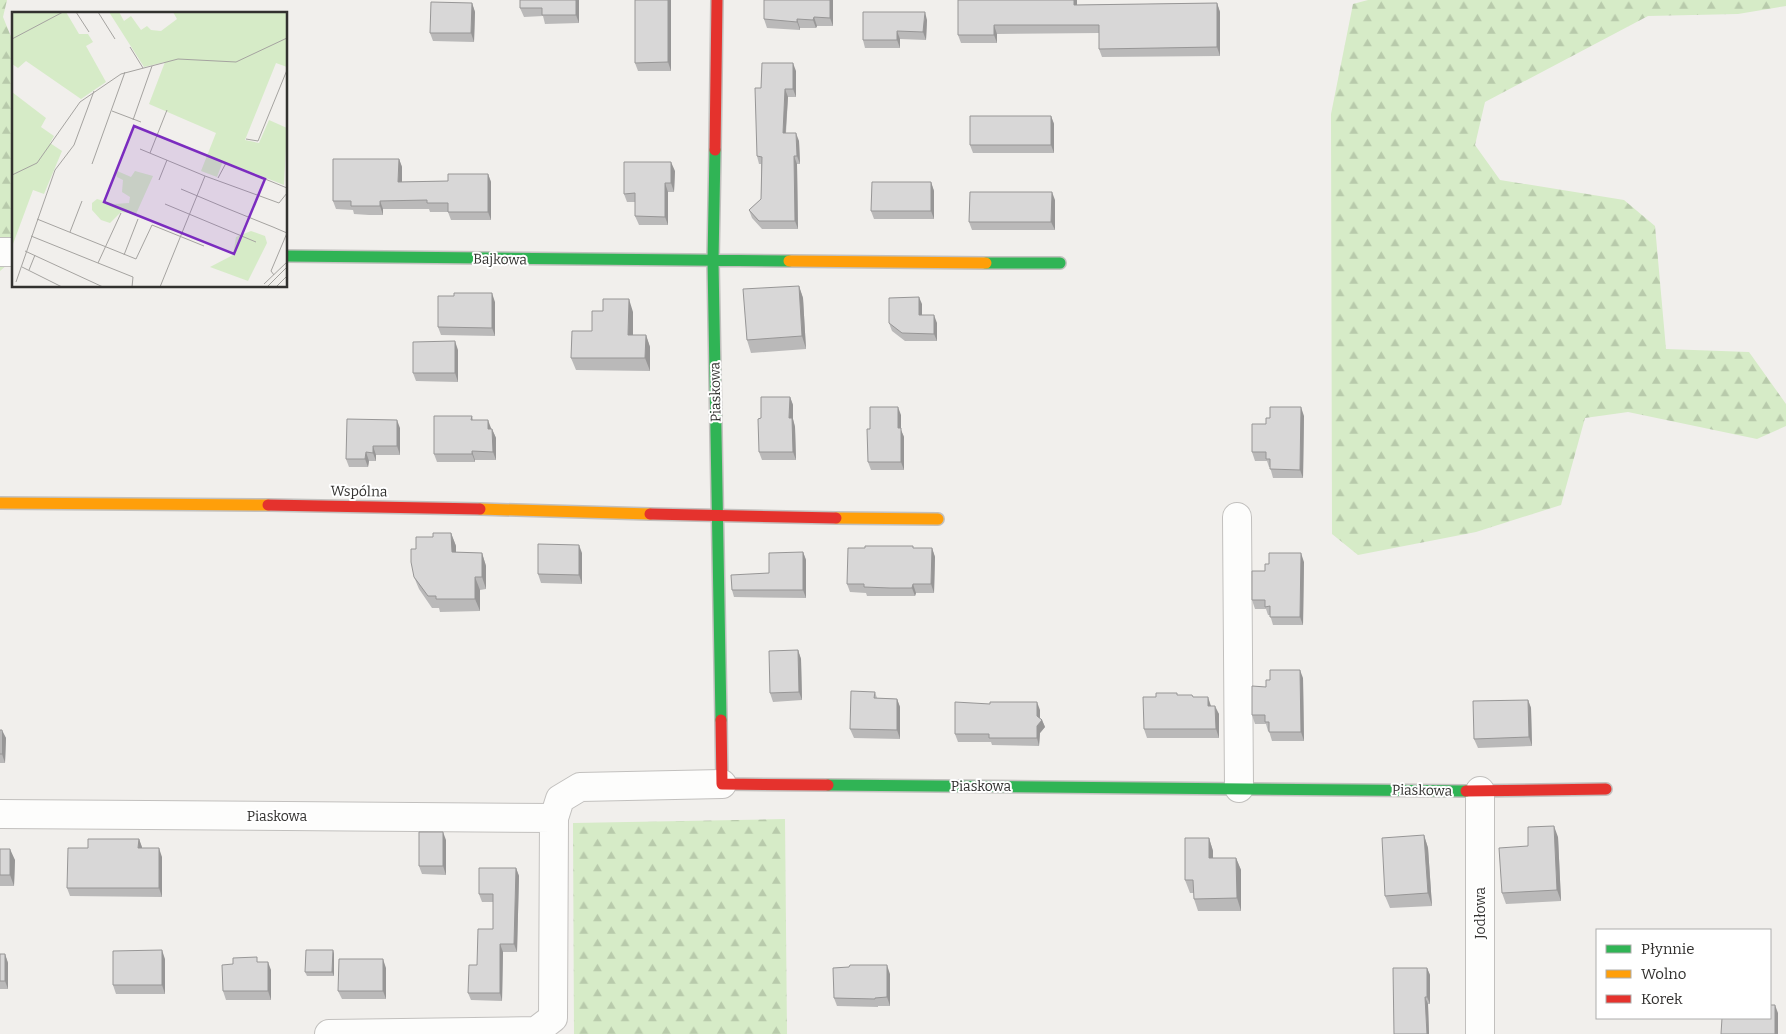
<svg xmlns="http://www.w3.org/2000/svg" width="1786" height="1034" font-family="Bitter,serif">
<defs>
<pattern id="forest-firs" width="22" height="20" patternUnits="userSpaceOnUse" patternTransform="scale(1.25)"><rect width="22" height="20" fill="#d6ebc7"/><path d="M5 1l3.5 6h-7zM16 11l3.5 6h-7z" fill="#b8caab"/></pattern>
</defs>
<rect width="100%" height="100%" fill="#f1efec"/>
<path fill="url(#forest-firs)" d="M0,0H7L3,17L14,44V259L0,271Z
M1368,0H1786V6L1738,14L1648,16L1485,102L1475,145L1500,180L1624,200L1655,226L1666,349L1749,352L1786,404V426L1757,439L1628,412L1585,418L1561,505L1476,532L1358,555L1332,534L1331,114L1353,4Z
M785,819L787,1034H574L573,823Z"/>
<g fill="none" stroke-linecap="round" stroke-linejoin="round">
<g stroke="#c2c0be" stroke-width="30">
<path id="street" d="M0,252H14
M1237,517L1239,788
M1480,791V1034
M0,814L554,818
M329,1034L536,1031L553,1018L554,818L560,799L580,787L722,784"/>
</g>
<g stroke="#c2c0be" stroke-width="14">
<path id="fast" d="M715,150L713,261L721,720
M286,256L789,261
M986,263H1060
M828,785L1466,791"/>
</g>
<g stroke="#c2c0be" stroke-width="14">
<path id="slow" d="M789,261L986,263
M0,503L268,505
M480,509L650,514
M836,518L938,519"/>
</g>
<g stroke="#c2c0be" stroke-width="14">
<path id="jam" d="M715,150L717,0
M268,505L480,509
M650,514L836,518
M721,720L722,784L828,785
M1466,791L1606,789"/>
</g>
<use href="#street" stroke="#fdfdfc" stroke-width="28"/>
<use href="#fast" stroke="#30b455" stroke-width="11"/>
<use href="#slow" stroke="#ff9f0a" stroke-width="11"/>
<use href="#jam" stroke="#e5322d" stroke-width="11"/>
</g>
<path fill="#bab9b9" d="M579,0V23L545,24L543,16L524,17L520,8Z
M635,0H671V71H638L635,63Z
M833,0V26H817L816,28H800V30L767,28L764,19Z
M958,0L1077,5L1217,3L1220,12V56L1102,57L1099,49V33L997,34V43H961L958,35Z
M472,3L475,12L474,42L433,41L430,33Z
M927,20L926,40L900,39V48H865L863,40Z
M796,71V97H788L786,133L799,141L800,164H797L798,229H762L752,218L749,210L761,199V164H759L757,156L761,88Z
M1051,116L1054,124V153H973L970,145Z
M399,159L402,167V182L448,181L488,174L491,182V220H451L448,212H430L429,209H383V215H369L354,214L353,210L336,209L333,201Z
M675,171L674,192H668V225H639L635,216V202H627L624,194Z
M931,182L934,191V219H874L871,211Z
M1055,200V230H972L969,222Z
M799,286L803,298L806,349L751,353L747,340Z
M495,302V336L441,335L438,327Z
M922,304V315L937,323V341H905L892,331L889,323Z
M633,312V335H646L650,347V371L576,370L571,358L592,331Z
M458,350V382L416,381L413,373Z
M790,397L793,405V419L795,427L796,460H762L759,452L761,418Z
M901,415V430L904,437V470H871L868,462L870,429Z
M472,416L473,420L492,429L496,438V460H475V462H437L434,454Z
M1304,416L1303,478H1273L1270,467H1269L1267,461H1255L1252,452L1266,424Z
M400,428V455H376V461H369L368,467H349L346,459Z
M451,533L456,546V552L482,553L486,566V589L480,590V611L440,612L439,608H432L419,589L414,577L416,549L433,537Z
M913,548H932L935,557L934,593H916L915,596H867L866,593L850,592L847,584Z
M803,552L806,560V598L734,597L732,590L769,573Z
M582,553V584L541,583L538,574Z
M1304,562L1303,625H1273L1270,615H1268L1266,609H1255L1252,600L1265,571Z
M798,650L801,659L802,700L773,702L770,693Z
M1303,678L1304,741H1272L1269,731H1268L1266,724H1255L1252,715L1266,687Z
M875,692L877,698L897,699L900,707V739L854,738L850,729Z
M1178,695L1193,697L1211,706L1219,714V738H1147L1144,729L1156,697Z
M1528,700L1531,708L1532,746L1478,748L1474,739Z
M1040,710V718L1042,720L1045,727L1040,733L1039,746L992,745L991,742H958L955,734Z
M0,730L6,738L5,763H0Z
M1424,835L1428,848L1432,906L1390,908L1385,896Z
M1558,837L1561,901L1506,904L1502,893Z
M1209,838L1213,851V858H1236L1241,870V911H1198L1194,899V893H1190L1185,880Z
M139,839L142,848L162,857V897L70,896L67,888Z
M446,840V875L422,874L419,866Z
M0,849L15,860L14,886H0Z
M516,868L519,876L517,952H503L502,1001L471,1000L468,993L477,965L493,929V902H482L479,894Z
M333,950L334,954V976H307L305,972Z
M0,954H5L8,963V989H0Z
M165,959V994H116L113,985Z
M258,962L271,970V1000H226L223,991Z
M386,968V999H342L338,991Z
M1427,968L1430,975V1004H1428L1429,1034H1394Z
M890,974V1006H878V1007L837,1006L834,998Z"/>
<path fill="#979696" d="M576,0H579V23L576,15Z
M668,0H671V71L668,62Z
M830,0H833V26L830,18Z
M1074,0H1077V14L1074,5Z
M472,3L475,12L474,42L471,33Z
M1217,3L1220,12V56L1217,47Z
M925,12L927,20L926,40L923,32Z
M814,17L817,26L816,28L813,20Z
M797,19L800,28V30L797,22Z
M994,25L997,34V43L994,35Z
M897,31L900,39V48L897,40Z
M793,63L796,71V97L793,89Z
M785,89L788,97L785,141L783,133Z
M1051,116L1054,124V153L1051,145Z
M796,133L799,141L800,164L797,156Z
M794,156L797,164L798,229L795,221Z
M399,159L402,167V190L398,182Z
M671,162L675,171L674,192L671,183Z
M488,174L491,182V220L488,212Z
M931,182L934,191V219L931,211Z
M665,183L668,192V225L665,217Z
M1052,192L1055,200V230L1051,222Z
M380,201L383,209V215L380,206Z
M799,286L803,298L806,349L802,336Z
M492,293L495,302V336L492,328Z
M919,297L922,304V322L919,315Z
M629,299L633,312V347L628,335Z
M934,315L937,323V341L934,334Z
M646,335L650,347V371L645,358Z
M455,341L458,350V382L455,373Z
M790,397L793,405V419L795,427L796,460L793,452L789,418Z
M898,407L901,415V430L904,437V470L901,462L898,428Z
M1301,407L1304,416L1303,478L1300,470Z
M397,420L400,428V455L397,446Z
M488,420L491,428V437L488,429Z
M492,429L496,438V460L493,452Z
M373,446L376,455V461L373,453Z
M472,451L475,460V462L472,454Z
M366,452L369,461L368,467L365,459Z
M451,533L456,546V565L452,552Z
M579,545L582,553V584L579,575Z
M932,548L935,557L934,593L931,584Z
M803,552L806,560V598L803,590Z
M482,553L486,566V589L482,577Z
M1301,553L1304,562L1303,625L1300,617Z
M475,577L480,590V611L475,599Z
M913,584L916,593L915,596L912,588Z
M798,650L801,659L802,700L799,692Z
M1300,670L1303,678L1304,741L1301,732Z
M1208,697L1211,706H1208Z
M897,699L900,707V739L897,730Z
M1528,700L1531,708L1532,746L1529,737Z
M1037,702L1040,710V722L1042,720L1045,727L1040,733L1039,746L1037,738Z
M1215,706L1219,714V738L1216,729Z
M2,730L6,738L5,763L2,754Z
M1554,826L1558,837L1561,901L1557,890Z
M443,832L446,840V875L443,866Z
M1424,835L1428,848L1432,906L1428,893Z
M1209,838L1213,851V870L1209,858Z
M139,839L142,847V857L138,848Z
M159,848L162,857V897L159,888Z
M10,849L15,860L14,886L10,875Z
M1236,858L1241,870V911L1237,898Z
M516,868L519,876L517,952L514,944Z
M500,944L503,952L502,1001L500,993Z
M162,950L165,959V994L162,985Z
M333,950L334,954V976L332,972Z
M5,954L8,963V989L5,981Z
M383,959L386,968V999L383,991Z
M268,962L271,970V1000L268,991Z
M887,965L890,974V1006L887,997Z
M1427,968L1430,975V1004L1427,997Z
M1425,997L1428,1004L1429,1034H1427Z
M1775,1005L1778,1013V1034H1775Z"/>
<path fill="#d8d7d7" stroke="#979696" d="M520,0H576V15H542V8H520Z
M635,0H668V62L635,63Z
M764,0H830V18L814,17L813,20L797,19V22L764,19Z
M958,0H1074V5L1217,3V47L1099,49V25H994V35H958Z
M431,2L472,3L471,33H430Z
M863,12H925L923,32L897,31V40H863Z
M762,63H793V89H785L783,133H796L797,156H794L795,221H759L749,210L761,199L762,157L757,156L755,88H761Z
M970,116H1051V145H970Z
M333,159H399L398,182L448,181V174H488V212H448V203H427V200L380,201V206H351V201H333Z
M624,162H671V183H665V217L635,216V193L624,194Z
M872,182H931V211H871Z
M970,192H1052L1051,222H969Z
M799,286L802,336L747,340L743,289Z
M454,293H492V328L438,327V296H454Z
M919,297V315H934V334L902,333L889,323V298Z
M603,299H629L628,335H646L645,358H571L572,331H592V311H603Z
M455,341V373H413V342Z
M761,397H790L789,418H792L793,452H759L758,419L761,418Z
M870,407H898V428H901V462H868L867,429H870Z
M1270,407H1301L1300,470L1270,469V459H1266V452H1252V424H1266V418H1270Z
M434,416H472L471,420H488V429H492L493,452L472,451V454H434Z
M347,419L397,420V446H373V453L366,452L365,459H346Z
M433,533H451L452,552L482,553V577H475V599H436V596H428L414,577L411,562V549H416V537H433Z
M538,544L579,545V575L538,574Z
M865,546H913V548H932L931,584H913L912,588H890L864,587V584H847L848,548H865Z
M803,552V590H732L731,575L769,573V553Z
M1269,553H1301L1300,617H1270V606L1265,607V600H1252V571H1265V564H1269Z
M798,650L799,692L770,693L769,651Z
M1270,670H1300L1301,732H1269V722H1265V715H1252V686L1266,687V680H1270Z
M851,691L875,692L874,698L897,699V730L850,729Z
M1156,693H1177V695H1192L1193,697H1208V706H1215L1216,729H1144L1143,697H1156Z
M1528,700L1529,737L1474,739L1473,701Z
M955,702L990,704V702H1037V716L1042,720L1037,726V738H989V734H955Z
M0,730H2V754H0Z
M1554,826L1557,890L1502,893L1499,848L1528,846V827Z
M419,832H443V866H419Z
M1424,835L1428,893L1385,896L1382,838Z
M1185,838H1209V858H1236L1237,898L1194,899L1193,880H1185Z
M88,839H139L138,848H159V888H67L68,848H88Z
M0,849H10V875H0Z
M479,868H516L514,944H500V993H468L469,965H477L478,929H493V894H479Z
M162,950V985H113V951Z
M306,950H333L332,972H305Z
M0,954H5V981H0Z
M257,957V962H268V991H223L222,965L233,964V958Z
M339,959H383V991H338Z
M850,965H887V997L875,998V999L834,998L833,968L849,967Z
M1393,968H1427V997H1425L1427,1034H1394Z
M1770,1005H1775V1034H1721L1722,1018H1770Z"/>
<g text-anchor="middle" stroke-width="4" stroke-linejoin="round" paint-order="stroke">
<g font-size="14" fill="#32312f" stroke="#fff">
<text transform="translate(500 259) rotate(1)" y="5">Bajkowa</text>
<text transform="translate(715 392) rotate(-91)" y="5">Piaskowa</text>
<text transform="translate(359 491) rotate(1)" y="5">Wspólna</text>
<text x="981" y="791">Piaskowa</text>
<text transform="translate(1422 790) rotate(1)" y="5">Piaskowa</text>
<text x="277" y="821">Piaskowa</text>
<text transform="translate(1480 913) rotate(-90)" y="5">Jodłowa</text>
</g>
</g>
<g transform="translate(12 12)">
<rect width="275" height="275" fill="#f1efec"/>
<path d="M0,0H54L67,22H76L81,30L74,34L94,70L69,87L14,49L6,56L0,52ZM97,0H107L112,9L119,4L129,18L135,14L139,18L149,19L165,7L161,0H275V55L264,51L233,128L247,131L257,108L275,116L272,173L211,149L205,165L189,159L204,121L137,92L153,50L132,55ZM0,80L34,106L29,115L42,124L38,131L50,139L32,182L21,178L1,232ZM103,158L119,165L123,159L141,164L124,202L109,200L98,211L89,208L80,198V191L85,187L102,192L117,191L118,185L110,180L111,168L105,165ZM239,219L253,224L255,231L236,269L198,255L221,243L224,225Z" fill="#d6ebc7"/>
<path fill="none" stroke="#a5a3a0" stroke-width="1" d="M64,0L77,20M86,0L103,27M0,27L51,0M118,35L131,56M100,99L129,110M121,108L140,54M234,127L246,129L275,58M128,137L193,164L148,275M138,141L155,98M80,152L113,60M0,163L25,151L68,90L109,62L166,47L224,50L275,26M193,164L267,191L275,181M206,166L214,151L275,176M147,168L155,148M169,177L214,196L251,211L261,215L275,221L259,259L262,263M153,192L244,230M25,207L124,247L140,213L192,234M58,220L70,189M19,224L86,251L109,201M13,239L91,275M112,243L126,207M86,251L121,265L120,275M10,255L50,275M17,258L23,243M4,270L43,158L62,133L82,79M252,272L275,250M255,275L275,255M264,275L275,264"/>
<path fill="#7b2cbf" fill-opacity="0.15" stroke="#7b2cbf" stroke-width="2.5" d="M122,114L253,167L222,242L92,190Z"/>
<rect width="275" height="275" fill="none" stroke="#32312f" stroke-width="2.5"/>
</g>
<rect x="1596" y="929" width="175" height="90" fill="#ffffff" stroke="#adadac"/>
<rect x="1606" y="945" width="25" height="8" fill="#30b455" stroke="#adadac"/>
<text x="1641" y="954" font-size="15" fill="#32312f">Płynnie</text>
<rect x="1606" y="970" width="25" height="8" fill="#ff9f0a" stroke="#adadac"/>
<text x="1641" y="979" font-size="15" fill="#32312f">Wolno</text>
<rect x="1606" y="995" width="25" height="8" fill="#e5322d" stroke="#adadac"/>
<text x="1641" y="1004" font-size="15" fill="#32312f">Korek</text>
</svg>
